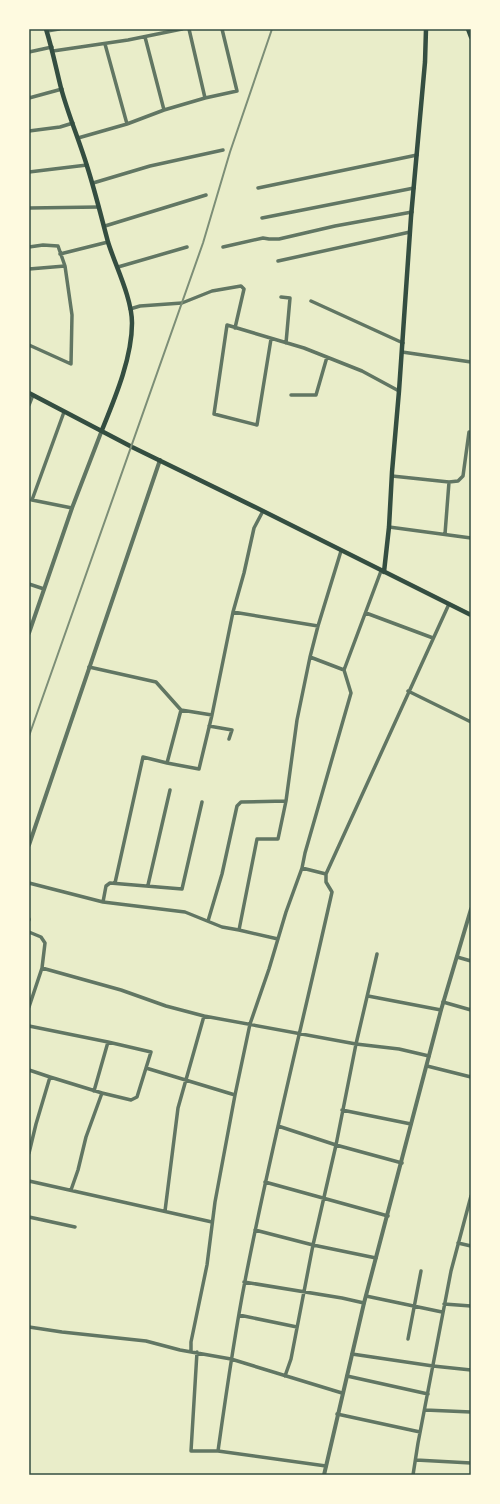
<svg xmlns="http://www.w3.org/2000/svg" width="500" height="1504" font-family="'Roboto Condensed',sans-serif">
<rect width="100%" height="100%" fill="#e9edc9"/>
<g fill="none" stroke-linecap="round" stroke-linejoin="round">
<path stroke="#617663" stroke-width="3.5" d="M47,31L59,29
M145,37L164,110
M105,44L127,124
M53,51L128,40L182,29
M29,52L52,47
M29,98L62,89
M205,98L237,91L222,29
M29,131L60,127L73,123
M78,138L127,124L164,110L205,98L189,29
M29,172L87,165
M93,183L150,166L223,150
M258,188L417,155
M29,208L99,207
M262,218L414,188
M105,226L206,195
M29,247L43,245L58,246L65,266L72,315L71,364L29,345
M223,247L263,238L269,239H279L335,226L412,212
M60,254L108,242
M278,261L410,232
M118,267L187,247
M29,269L65,266
M281,297L290,298L286,343
M311,301L403,343
M130,309L140,306L182,303L212,291L241,286L244,289L235,328
M271,339L257,425L214,414L227,325L304,348L362,371L399,391
M402,352L471,362
M291,395H316L327,357
M29,405L33,395
M64,412L32,500L72,508
M392,476L449,482L458,481L463,476L469,432
M389,527L471,538
M445,534L449,482
M29,584L44,589
M233,612L244,573L254,528L263,511
M366,613L433,638
M310,657L344,670
M89,667L156,682L181,710L167,763L199,769L212,715L233,612L318,626
M408,691L471,722
M181,710L212,715
M209,726L232,730L229,739
M302,868L326,874
M29,883L103,902L185,912L222,927L239,930
M115,883L143,757L167,763
M148,885L170,790
M103,902L106,886L110,883L182,889L202,802
M29,919V920
M208,921L222,874L237,806L241,802L286,801
M29,932L41,937L45,943L42,968L29,1007
M278,939L239,930L257,839H278L286,801L297,720L310,657L318,626L341,551
M457,957L471,961
M42,968L121,990L166,1006L204,1016L356,1044L399,1049L429,1056
M368,996L441,1010
M443,1002L471,1010
M29,1026L108,1042
M427,1066L471,1077
M29,1070L50,1077
M94,1091L108,1042L151,1052L146,1068
M102,1093L131,1100L137,1097L146,1068L235,1095
M342,1110L411,1124
M278,1126L336,1145L402,1163
M29,1153L36,1124L50,1077L102,1093L86,1137L78,1170L71,1190
M29,1181L212,1222
M265,1182L388,1216
M165,1211L178,1108L204,1016
M29,1217L75,1227
M255,1230L313,1245L376,1258
M458,1243L471,1246
M244,1282L342,1298L364,1303
M366,1296L442,1312
M444,1304L471,1306
M239,1315L297,1327
M29,1327L62,1332L146,1341L180,1350L231,1359L342,1393
M408,1339L421,1271
M191,1351V1342L207,1265L215,1202L235,1095L250,1024L269,969L286,912L302,868L305,853L351,693L344,670L381,571
M197,1352L191,1451H218L326,1466
M352,1354L433,1366L471,1370
M285,1376L291,1359L313,1245L336,1145L356,1044L377,954
M347,1376L428,1394
M425,1410L471,1412
M337,1414L420,1432
M218,1451C226,1394 234,1337 245,1281C270,1151 303,1022 332,892L326,882V874L449,604
M416,1460L471,1463
M413,1475L418,1443L451,1271L471,1196"/>
<path stroke="#617663" stroke-width="4" d="M29,633L72,508L102,430
M29,845L160,460
M324,1475L364,1303L441,1010L471,909"/>
<path stroke="#344e41" stroke-width="4.5" d="M46,29C52,48 56,68 61,88C68,114 79,140 87,166C95,191 101,216 108,242C115,265 132,298 132,323C132,358 115,398 102,430
M468,29L471,37
M29,393L132,447L263,511L471,615
M384,572L389,527L392,472L399,391L411,217L425,62L426,29"/>
<path stroke="#7c8e77" stroke-width="2" d="M29,736L203,243L230,152L272,29"/>
</g>
<rect width="500" height="1504" fill="none" stroke="#fefae0" stroke-width="60"/>
<rect x="30" y="30" width="440" height="1444" fill="none" stroke="#344e41" stroke-width="1.5"/>
</svg>
